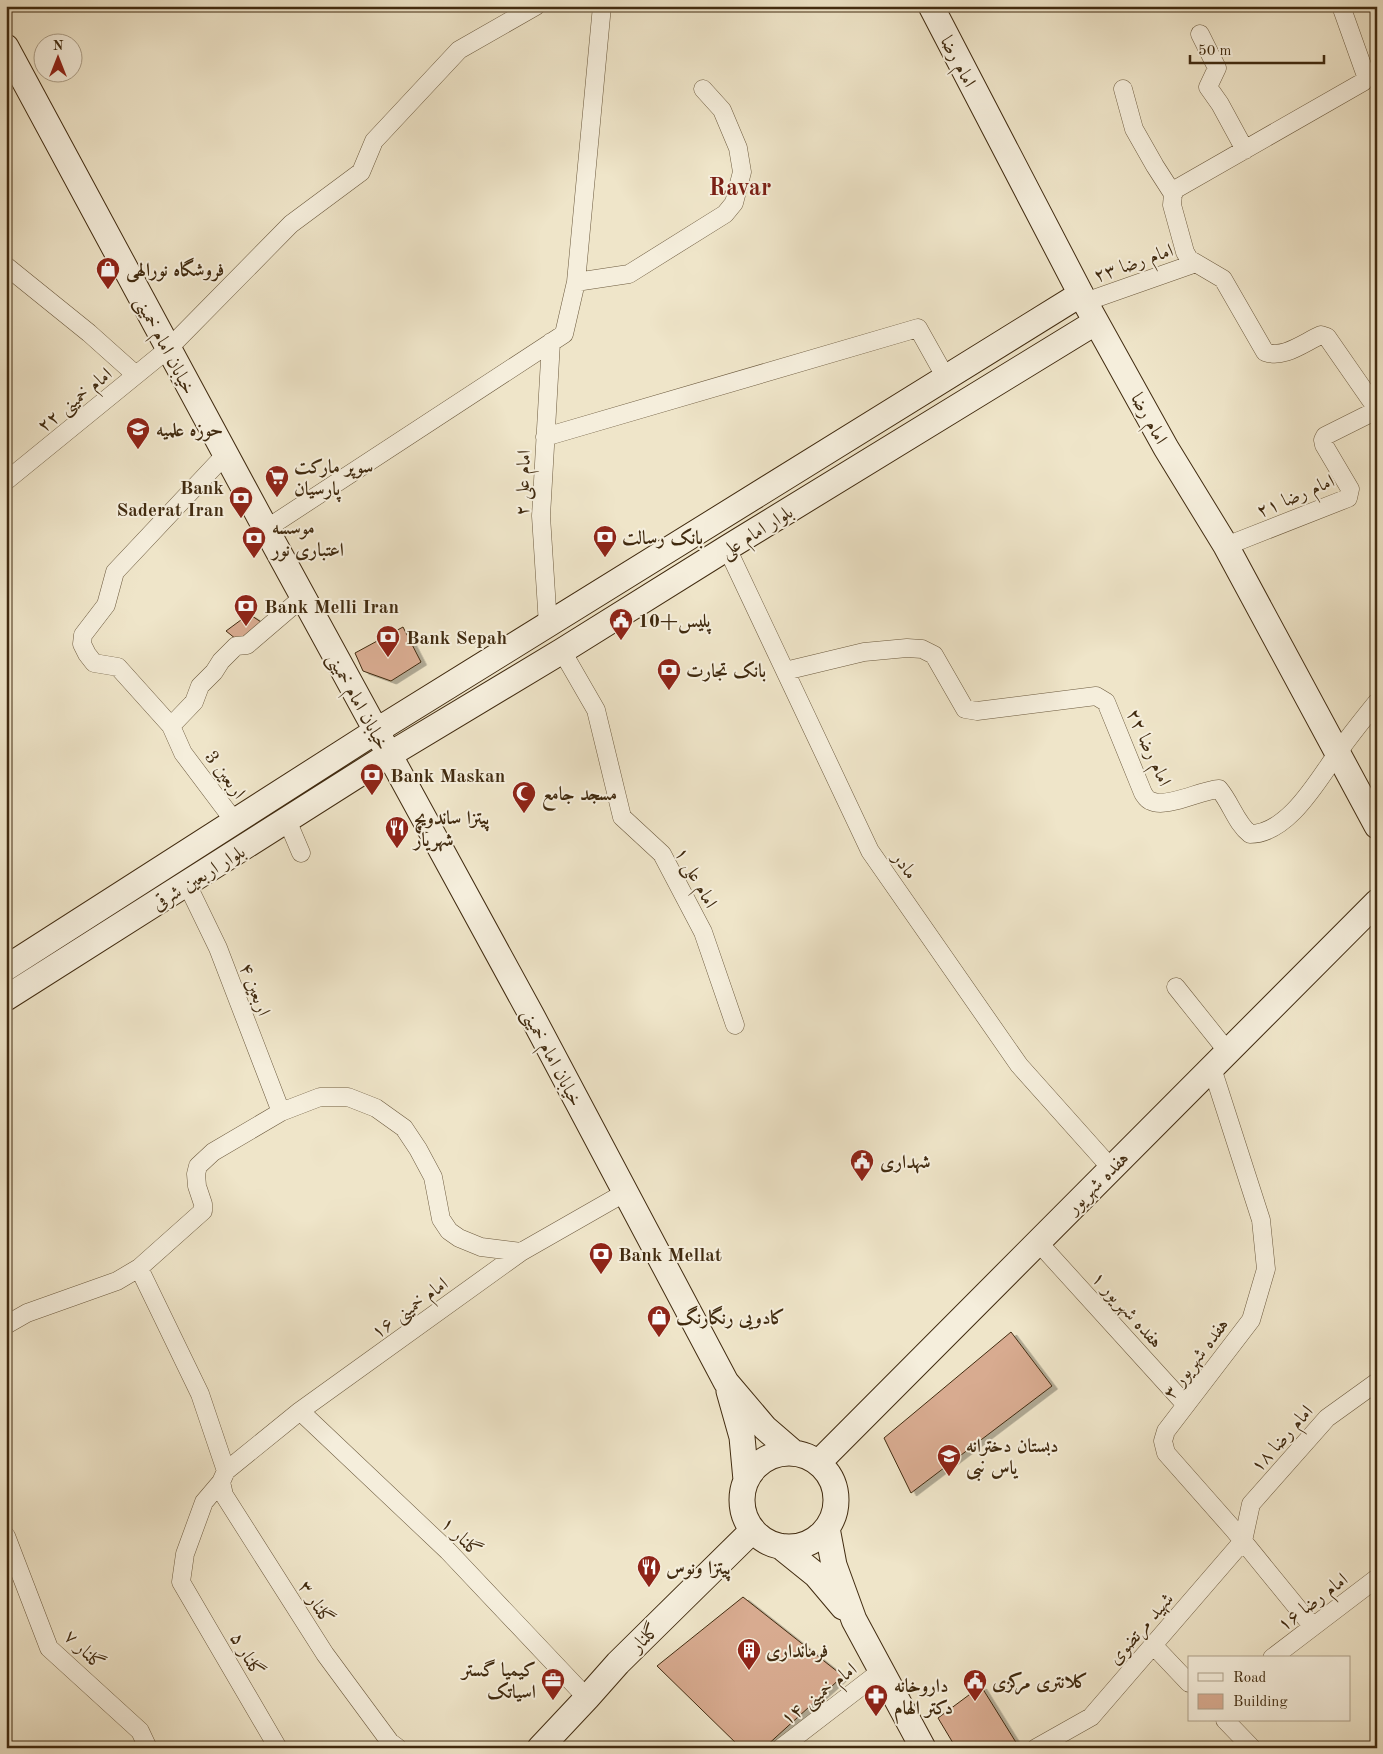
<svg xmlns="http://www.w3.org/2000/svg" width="1383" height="1754" font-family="'Old Standard TT',Amiri,serif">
<defs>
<filter id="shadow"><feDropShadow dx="5.5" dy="3" stdDeviation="0" flood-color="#0004"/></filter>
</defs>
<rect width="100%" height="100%" fill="#efe5c9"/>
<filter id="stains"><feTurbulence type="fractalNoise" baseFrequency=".004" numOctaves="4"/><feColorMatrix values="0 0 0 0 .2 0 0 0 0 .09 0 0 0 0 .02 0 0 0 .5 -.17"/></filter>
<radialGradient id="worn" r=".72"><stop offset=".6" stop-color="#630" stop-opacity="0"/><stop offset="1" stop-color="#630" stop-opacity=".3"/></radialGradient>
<path fill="#d8ab90" stroke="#412b10" filter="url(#shadow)" d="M249,614L264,624L241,643L226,631Z
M403,627L421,662L391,681L363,671L355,653Z
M1011,1332L1052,1386L911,1493L884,1438Z
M743,1597L843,1676L764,1748H741L657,1666Z
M981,1686L1017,1744L1010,1748H956L938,1718Z"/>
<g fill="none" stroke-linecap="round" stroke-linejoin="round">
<g stroke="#6c5a3e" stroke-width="19">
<path id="street" d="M1341,6L1366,76L1363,82L1176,189L1173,194L1172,205L1185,252L1189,259L1223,279L1265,352C1284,359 1303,343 1321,335L1327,337L1377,409
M1200,34L1217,68L1208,87L1220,104L1245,150
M1123,89L1134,129L1155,166L1173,194
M6,266L89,333L136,375
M576,282L629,274L725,214L734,203L742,172L738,148L722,110L703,89
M1085,302L1196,263
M545,437L918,328L946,378
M6,481L168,349L291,224L361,172L374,141L459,50L536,6
M266,529L564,334L576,282L602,6
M1226,546L1348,498L1350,489L1324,445L1323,440L1325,436L1377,410
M727,548L870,851L1019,1065L1111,1168
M548,625L541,516L551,342
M562,651L596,710L622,817L662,854L703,932L735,1025
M785,671L864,652L907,648L922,649L934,655L965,709L977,711L1096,696L1106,702L1143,793C1145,796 1147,800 1151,801C1166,809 1201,790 1219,789C1231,803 1236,823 1250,834C1289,834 1319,778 1339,751C1351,734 1364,718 1377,702
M171,726L118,667L94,663L87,654L82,644L83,635L106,605L115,572L225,455
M287,820L301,853
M235,822L183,753L171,726L194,702L200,686L214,672L221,661L236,646L247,645L303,597
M187,884L218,948L281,1112
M1176,987L1228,1052
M1212,1068L1261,1220L1266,1269L1251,1320L1166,1431L1163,1441L1166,1453L1234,1530L1313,1627
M1038,1242L1186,1405
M139,1268L200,1394L226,1471
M6,1325L27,1313L117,1281L139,1268L203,1211V1204L197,1186L196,1174L198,1166L213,1152L281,1112L320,1097H348L376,1108L404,1128L418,1149L433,1177L441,1219L449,1231L459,1238L481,1247L521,1252
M300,1411L448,1551L587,1698
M221,1482L204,1502L185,1554L181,1582L278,1748
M6,1536L49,1648L140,1731L148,1748
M1153,1645L1189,1683
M1272,1658L1377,1578
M1225,1720L1252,1748
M398,1748L390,1742L325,1654L224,1495L221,1482L226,1471L300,1411L521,1252L626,1192
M781,1748L881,1671
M1036,1748L1091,1717L1243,1541L1251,1504L1327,1418L1377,1382"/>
</g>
<g stroke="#412b10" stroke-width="27">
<path id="secondary" d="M931,6L1085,302L1166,448L1226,546L1377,826
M6,47L266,529L532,1016L726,1382L765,1428L794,1453
M6,968L376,731L1081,294
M6,998L389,755L562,651L727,548L1096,322
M729,1391L742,1437L746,1480
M742 1500a47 47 0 1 1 94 0a47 47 0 1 1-94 0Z
M818,1463L1377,902
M827,1528L834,1565L854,1620L923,1748
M780,1546L816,1575L843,1607
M540,1748L587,1698L618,1663L753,1530"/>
</g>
<use href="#street" stroke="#f5eedc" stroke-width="18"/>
<use href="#secondary" stroke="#f5eedc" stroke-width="25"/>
</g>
<defs>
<g id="shop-pin" transform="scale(1.25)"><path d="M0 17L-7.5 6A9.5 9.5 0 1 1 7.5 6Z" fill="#8f2418" stroke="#f5eedc"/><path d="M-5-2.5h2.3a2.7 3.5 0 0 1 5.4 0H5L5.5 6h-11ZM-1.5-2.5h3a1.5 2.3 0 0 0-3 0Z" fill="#fff"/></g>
<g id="school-pin" transform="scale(1.25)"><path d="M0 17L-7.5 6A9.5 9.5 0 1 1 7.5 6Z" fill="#8f2418" stroke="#f5eedc"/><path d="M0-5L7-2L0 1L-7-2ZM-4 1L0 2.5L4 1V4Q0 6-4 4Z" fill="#fff"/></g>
<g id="supermarket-pin" transform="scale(1.25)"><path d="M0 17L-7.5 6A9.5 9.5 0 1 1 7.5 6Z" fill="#8f2418" stroke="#f5eedc"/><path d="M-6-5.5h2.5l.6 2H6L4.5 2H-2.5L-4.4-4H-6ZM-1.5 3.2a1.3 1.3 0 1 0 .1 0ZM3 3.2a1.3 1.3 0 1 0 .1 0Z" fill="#fff"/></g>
<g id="bank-pin" transform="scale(1.25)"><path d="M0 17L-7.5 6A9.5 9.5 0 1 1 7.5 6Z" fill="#8f2418" stroke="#f5eedc"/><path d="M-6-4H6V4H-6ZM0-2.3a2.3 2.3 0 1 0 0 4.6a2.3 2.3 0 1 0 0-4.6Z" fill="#fff"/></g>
<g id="civic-pin" transform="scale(1.25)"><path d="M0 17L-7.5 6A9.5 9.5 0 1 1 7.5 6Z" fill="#8f2418" stroke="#f5eedc"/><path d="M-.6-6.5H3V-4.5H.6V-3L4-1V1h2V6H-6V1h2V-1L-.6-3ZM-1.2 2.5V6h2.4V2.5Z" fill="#fff"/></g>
<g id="mosque-pin" transform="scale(1.25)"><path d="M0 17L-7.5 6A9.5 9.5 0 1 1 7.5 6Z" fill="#8f2418" stroke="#f5eedc"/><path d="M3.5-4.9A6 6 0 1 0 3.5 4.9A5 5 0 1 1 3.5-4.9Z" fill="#fff"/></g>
<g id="restaurant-pin" transform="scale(1.25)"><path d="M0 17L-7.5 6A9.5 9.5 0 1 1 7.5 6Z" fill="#8f2418" stroke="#f5eedc"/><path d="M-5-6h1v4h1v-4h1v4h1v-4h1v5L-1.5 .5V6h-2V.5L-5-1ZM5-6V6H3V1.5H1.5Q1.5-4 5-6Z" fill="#fff"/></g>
<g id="building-pin" transform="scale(1.25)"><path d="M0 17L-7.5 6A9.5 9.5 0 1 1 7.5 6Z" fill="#8f2418" stroke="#f5eedc"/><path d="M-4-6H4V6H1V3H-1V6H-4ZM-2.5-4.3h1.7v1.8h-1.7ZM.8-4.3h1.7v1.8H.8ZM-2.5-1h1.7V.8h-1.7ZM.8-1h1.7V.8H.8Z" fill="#fff"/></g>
<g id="office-pin" transform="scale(1.25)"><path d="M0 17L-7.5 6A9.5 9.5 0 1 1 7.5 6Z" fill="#8f2418" stroke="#f5eedc"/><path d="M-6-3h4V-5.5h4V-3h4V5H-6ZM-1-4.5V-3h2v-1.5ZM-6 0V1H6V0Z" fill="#fff"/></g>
<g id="pharmacy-pin" transform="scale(1.25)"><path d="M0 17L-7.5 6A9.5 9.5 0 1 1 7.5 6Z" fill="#8f2418" stroke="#f5eedc"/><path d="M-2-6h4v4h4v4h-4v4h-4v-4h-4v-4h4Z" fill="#fff"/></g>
</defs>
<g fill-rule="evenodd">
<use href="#shop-pin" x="108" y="269"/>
<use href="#school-pin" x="138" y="429"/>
<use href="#supermarket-pin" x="277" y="477"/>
<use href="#bank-pin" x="241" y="498"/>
<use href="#bank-pin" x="605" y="537"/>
<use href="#bank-pin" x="254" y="538"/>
<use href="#bank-pin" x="246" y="606"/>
<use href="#civic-pin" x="621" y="620"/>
<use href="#bank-pin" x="388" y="637"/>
<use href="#bank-pin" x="669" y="670"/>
<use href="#bank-pin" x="372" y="775"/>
<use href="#mosque-pin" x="524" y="793"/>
<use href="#restaurant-pin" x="397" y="828"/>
<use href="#civic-pin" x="862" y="1161"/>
<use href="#bank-pin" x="601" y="1254"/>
<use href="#shop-pin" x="659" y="1317"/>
<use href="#school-pin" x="949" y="1456"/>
<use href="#restaurant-pin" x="649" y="1567"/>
<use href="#building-pin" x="749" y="1650"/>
<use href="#office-pin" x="553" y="1680"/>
<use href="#civic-pin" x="975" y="1681"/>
<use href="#pharmacy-pin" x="876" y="1696"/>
</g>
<g text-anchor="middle" stroke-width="4" stroke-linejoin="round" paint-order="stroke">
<g font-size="19" fill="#412b10" stroke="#f5eedc">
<text transform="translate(959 61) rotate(62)" y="7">امام رضا</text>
<text transform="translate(1133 262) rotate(-19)" y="7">امام رضا ۲۳</text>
<text transform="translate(166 345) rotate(62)" y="7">خیابان امام خمینی</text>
<text transform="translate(74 399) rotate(-39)" y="7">امام خمینی ۲۲</text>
<text transform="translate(1150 418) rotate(61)" y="7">امام رضا</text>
<text transform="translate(522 483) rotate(-88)" y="7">امام علی ۲</text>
<text transform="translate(1295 495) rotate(-23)" y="7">امام رضا ۲۱</text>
<text transform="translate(756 531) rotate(-32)" y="7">بلوار امام علی</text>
<text transform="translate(359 701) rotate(61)" y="7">خیابان امام خمینی</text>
<text transform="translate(1150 747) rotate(66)" y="7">امام رضا ۲۲</text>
<text transform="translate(226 774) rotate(53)" y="7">اربعین 3</text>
<text transform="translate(906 865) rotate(55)" y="7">مادر</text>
<text transform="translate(198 877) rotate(-32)" y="7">بلوار اربعین شرقی</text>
<text transform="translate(697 877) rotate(61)" y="7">امام علی ۱</text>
<text transform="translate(256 989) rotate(69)" y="7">اربعین ۴</text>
<text transform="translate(553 1057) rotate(62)" y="7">خیابان امام خمینی</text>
<text transform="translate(1097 1182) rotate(-45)" y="7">هفده شهریور</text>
<text transform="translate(409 1307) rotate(-36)" y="7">امام خمینی ۱۶</text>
<text transform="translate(1128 1309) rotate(48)" y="7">هفده شهریور ۱</text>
<text transform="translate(1195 1358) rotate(-53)" y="7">هفده شهریور ۳</text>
<text transform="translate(1281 1438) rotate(-48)" y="7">امام رضا ۱۸</text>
<text transform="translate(462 1536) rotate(45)" y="7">گلنار ۱</text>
<text transform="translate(1312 1601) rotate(-37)" y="7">امام رضا ۱۶</text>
<text transform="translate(317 1602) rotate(57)" y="7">گلنار ۳</text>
<text transform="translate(1140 1628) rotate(-49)" y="7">شهید مرتضوی</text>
<text transform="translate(644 1637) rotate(-45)" y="7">گلنار</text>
<text transform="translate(85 1649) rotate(45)" y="7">گلنار ۷</text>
<text transform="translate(248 1654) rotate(60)" y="7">گلنار ۵</text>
<text transform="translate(818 1693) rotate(-37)" y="7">امام خمینی ۱۴</text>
</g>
<g font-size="19" font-weight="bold" fill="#412b10" stroke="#f5eedc" text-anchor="start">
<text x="126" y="276">فروشگاه نورالهی</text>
<text x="156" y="436">حوزه علمیه</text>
<text x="294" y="473">سوپر مارکت<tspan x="294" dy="22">پارسیان</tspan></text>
<text x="224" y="494" text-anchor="end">Bank<tspan x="224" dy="22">Saderat Iran</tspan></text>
<text x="272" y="534">موسسه<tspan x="272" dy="22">اعتباری نور</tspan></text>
<text x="622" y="544">بانک رسالت</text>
<text x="264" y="613">Bank Melli Iran</text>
<text x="638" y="627">پلیس+10</text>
<text x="406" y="644">Bank Sepah</text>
<text x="686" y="677">بانک تجارت</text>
<text x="390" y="782">Bank Maskan</text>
<text x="542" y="800">مسجد جامع</text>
<text x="414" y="824">پیتزا ساندویچ<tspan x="414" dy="22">شهریار</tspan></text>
<text x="880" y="1168">شهداری</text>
<text x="618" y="1261">Bank Mellat</text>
<text x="676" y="1324">کادویی رنگارنگ</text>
<text x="966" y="1452">دبستان دخترانه<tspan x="966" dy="22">یاس نبی</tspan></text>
<text x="666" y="1574">پیتزا ونوس</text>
<text x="766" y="1657">فرمانداری</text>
<text x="536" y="1676" text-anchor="end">کیمیا گستر<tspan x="536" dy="22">اسیاتک</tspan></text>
<text x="992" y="1688">کلانتری مرکزی</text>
<text x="894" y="1692">داروخانه<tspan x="894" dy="22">دکتر الهام</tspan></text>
</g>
<g font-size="24" font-weight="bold" fill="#7a1f14" stroke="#f5eedc">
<text x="740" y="195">Ravar</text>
</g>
</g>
<rect width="1383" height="1754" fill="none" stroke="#efe5c9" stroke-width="25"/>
<rect x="8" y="8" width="1368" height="1739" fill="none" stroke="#412b10" stroke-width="2.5"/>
<rect x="12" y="12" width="1358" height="1729" fill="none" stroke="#412b10"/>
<rect x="1188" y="1656" width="162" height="65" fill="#f5eedc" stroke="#ada08a"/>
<rect x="1198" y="1673" width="25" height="8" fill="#f5eedc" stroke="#ada08a"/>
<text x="1233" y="1682" font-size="15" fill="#412b10">Road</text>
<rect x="1198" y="1694" width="25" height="15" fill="#d8ab90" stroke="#ada08a"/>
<text x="1233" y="1706" font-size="15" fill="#412b10">Building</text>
<g transform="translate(58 58)"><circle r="24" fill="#f5eedc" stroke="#ada08a"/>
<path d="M0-4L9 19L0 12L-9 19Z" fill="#8f2418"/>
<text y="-8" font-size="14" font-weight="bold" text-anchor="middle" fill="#412b10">N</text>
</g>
<path d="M1190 55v8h134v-8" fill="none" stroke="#412b10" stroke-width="2.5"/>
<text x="1198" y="55" font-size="15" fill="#412b10" stroke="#f5eedc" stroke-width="4" paint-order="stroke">50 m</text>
<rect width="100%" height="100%" filter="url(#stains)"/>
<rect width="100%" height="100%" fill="url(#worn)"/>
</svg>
